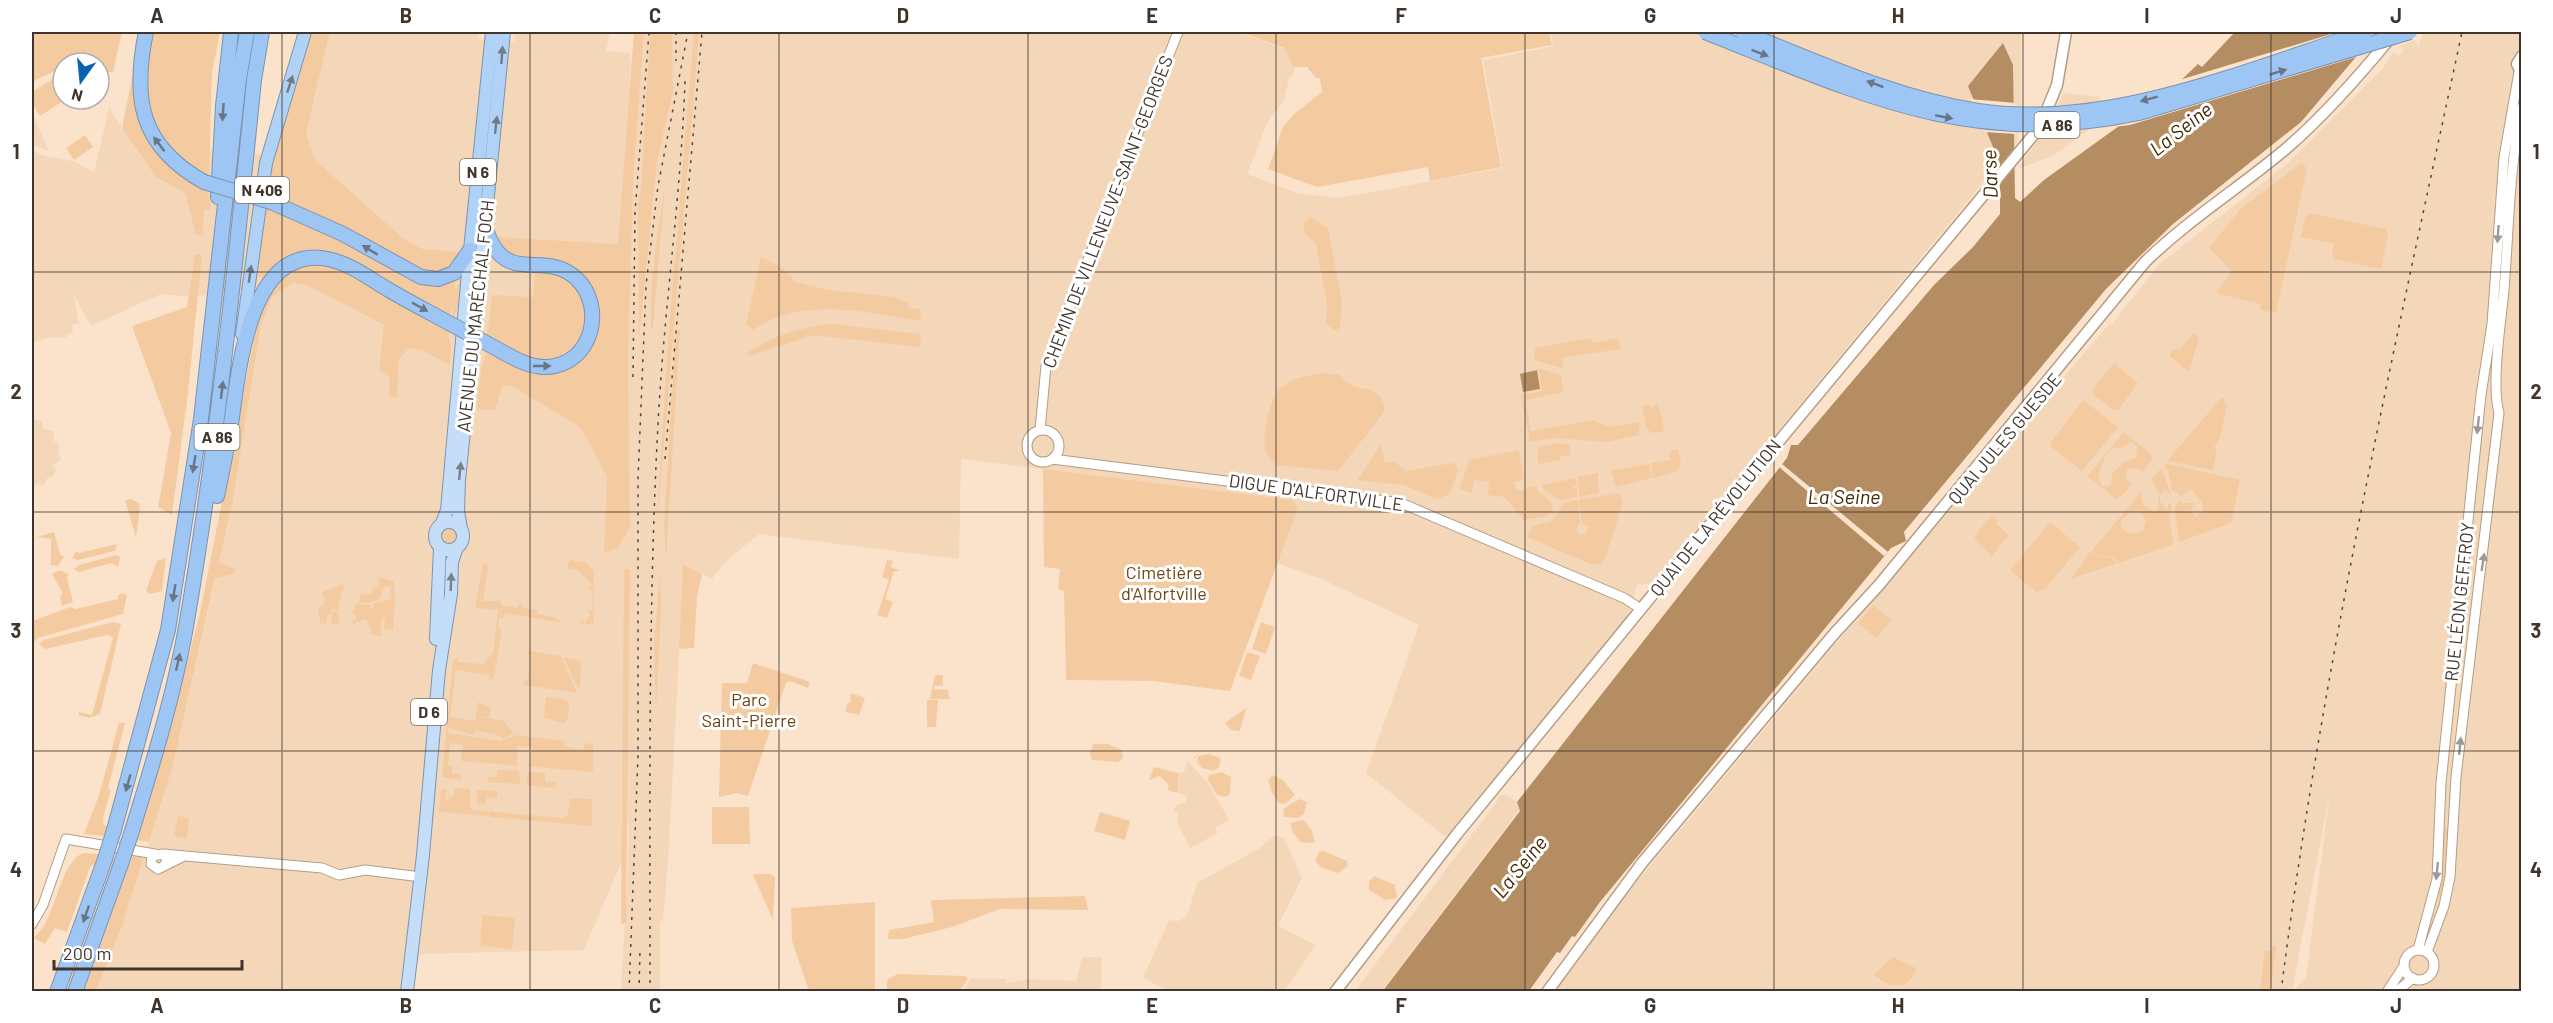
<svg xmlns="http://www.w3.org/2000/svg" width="2553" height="1023" font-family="Barlow,sans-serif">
<rect width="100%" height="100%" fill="#fbe3cb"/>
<path fill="#f4d7b9" d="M330,32H479L478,39L514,42L515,32H610L606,51L630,53L631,128V69L635,32H1246L1245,34L1284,49L1295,71L1289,79L1284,100L1268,121L1247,174L1297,193L1339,198L1502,168L1483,60L1553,46L1551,32H2021V121L2017,141L1653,583L1637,585L1627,618L1449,835L1444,836L1366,773L1419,625L1319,578L1277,563L1298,508L1292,500L961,459L959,559L759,534L724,563L712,579L684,564L668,862L663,921L660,922V991H621L628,860V811L625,854L584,950L421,954L407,991H96L123,924L173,765L232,506L267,287L191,297L161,294L91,326L73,294L79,323L72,325L73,332L67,334L66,338L53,337L32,342V150L42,155L76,162L94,173L109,108L156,177L185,192L188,147L315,160L306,133Z
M2423,32H2521V991H2293L2306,977L2330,792L2292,991L1549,992L1577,953L1834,646L2109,324H2112L2158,265L2288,163L2383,68L2394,52L2399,56L2404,50L2399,46L2401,45L2415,40L2418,48Z
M2063,93L2099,97L2110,114L2053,156L2020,168L2019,167L2052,120Z
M32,113L49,151L32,145Z
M37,419L42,422L44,429L54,431V441L60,445L58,452L61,457L59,462L52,464L56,469L54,476L47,478L44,485L36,484L32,489V421Z
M1188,761L1210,786L1229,820L1215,828L1218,833L1190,848L1177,822L1179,816L1174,810L1177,805L1185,803L1187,796L1178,793V773L1184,772Z
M1505,794L1517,802L1519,810L1382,991H1355L1498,800L1497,797Z
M1275,835L1284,838L1302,878L1278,926L1316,945L1284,991H1169L1143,978L1169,920L1179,921L1187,916L1197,883L1260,848Z
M1082,957H1102L1101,991H963L971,978L1006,979V983L1030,979L1076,981Z"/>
<path fill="#f4cba1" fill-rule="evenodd" d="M35,32H122L113,72H99V63H63V70H57L32,82V35Z
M153,32H220L212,73L209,177C149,142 139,97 153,32Z
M311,32H330L306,133L315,160L404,239L422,249L459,252L458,266L434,275L415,270L267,194L276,147Z
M634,32H644L633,181L628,360L630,527L618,548L604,553L607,476L580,427L510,385L502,388L495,410L476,409L482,365L486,353C503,360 523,373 541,374C591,375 620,308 582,275C559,254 527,262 501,249L497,237L618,244Z
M650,32H672L673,92L657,161L639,339L638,203L641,188Z
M694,32H699L696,71L656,536L668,341Z
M1248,32H1549L1552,45L1481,58L1501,167L1430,181L1428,167L1317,187L1268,169L1283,127L1293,115L1322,92L1320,78H1316L1307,67H1293L1284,48L1247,34Z
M135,64C134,80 133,95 138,111C144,127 193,181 208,190L211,209L204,210L203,235H196L185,193L156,177L122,128Z
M62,73L63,99H66L40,116L32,103V92Z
M85,135L93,147L74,160L66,148Z
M2301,163L2307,168L2276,313L2260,310L2261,304L2219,294L2217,291L2229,276L2231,270L2209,248L2241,208Z
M665,185L653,328L651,327C649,280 658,232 665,185Z
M266,206L348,241L418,283L435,286L455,278V291L462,275L460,301L453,319V309L446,318L364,270L301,255L284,261L263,278L256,276Z
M2310,213L2386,229L2388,235L2381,269L2334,259L2332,255L2334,244L2301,237L2305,217Z
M1310,217L1328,228L1342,302L1340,327L1336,331L1326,324L1327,305L1316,244L1304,232V223Z
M195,254L202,255L188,393L172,515L158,507L171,433L132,326L187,307Z
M761,257L783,268L796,282L830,290L893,297L909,303L908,308L921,309L920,321C864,312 804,296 753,330L746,325Z
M328,265L349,273L448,332L451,346L450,365L422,350L409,348L399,359L397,397H389L390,378L379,370L384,325L307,285L292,283L272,297L261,325L232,506L219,562L235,569L234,574L215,578L173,765L149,842L136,840L175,711L201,608L258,318L268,287L293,266Z
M535,271C545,272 557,273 566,278C609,300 581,364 536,361C519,360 501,344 487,335L492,295L533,297Z
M832,324L921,334L920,347L814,335L749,356L746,353C774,336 799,327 832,324Z
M676,329L680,330L666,558L664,524Z
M2193,333L2199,338L2189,372L2169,356L2174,349H2180Z
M1591,338L1593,343L1618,338L1621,349L1562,358L1564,369L1534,360L1535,348Z
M2114,363L2138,383L2119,409L2113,410L2093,394V388Z
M1538,368L1561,375L1564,392L1525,400L1531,431L1593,420L1610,427L1639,422V435L1606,442L1554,438L1530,442L1521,395L1542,391Z
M1322,373L1340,375C1358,399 1379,377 1385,411L1338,471L1276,465C1272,461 1267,456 1265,450C1262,434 1269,397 1282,387C1293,377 1308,376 1322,373Z
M2221,398L2225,399L2224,403L2227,404L2220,438L2214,448L2217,452L2213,470L2167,461Z
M2083,400L2118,427L2082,471L2051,447V442Z
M1658,403L1664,428L1662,432L1652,433L1647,429L1642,406L1649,404L1651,409Z
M2124,432L2151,454L2152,460L2142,472L2134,468L2127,470L2126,477L2131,484L2124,494L2116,499L2087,476ZM2132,442L2137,446L2136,458L2123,462L2112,474L2111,485L2102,486L2098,478L2105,456L2113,447L2119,449Z
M1556,443L1569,444L1571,455L1560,457V460L1538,464V447Z
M1381,445L1385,462H1395L1406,471L1452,463L1456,464L1458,471L1450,494L1437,499L1404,485L1357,480Z
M1678,449L1681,463L1677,472L1653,478L1651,463L1671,460L1670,451Z
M1519,450L1524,480L1514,482L1516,489L1526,491V488L1536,486L1539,492L1552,503L1553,511L1548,516L1524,520L1504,497L1488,495L1489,482L1474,480L1472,493L1460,489L1469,460Z
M1649,464L1652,478L1616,487L1611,471Z
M2168,464L2240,480L2231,523L2179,542L2174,508L2180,501L2182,503H2194L2191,511L2196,517L2202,511L2203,504L2192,489L2181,496L2172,490L2168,471L2163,465Z
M2162,467L2171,495L2165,490L2160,496V501L2165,508H2168V503L2172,506L2169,519L2174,544L2119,563L2112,557L2090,553L2141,492L2143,504L2154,511L2158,509L2159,494L2151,480ZM2140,511L2146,521L2143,530C2135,535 2127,535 2121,527V520L2131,512Z
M1043,469L1292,500L1298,508L1230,691L1153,681L1066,680L1064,591L1058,589L1060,569L1044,567Z
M1598,473L1599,493L1579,497L1578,477Z
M1576,478L1577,487L1573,485L1574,489H1577V497L1560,500L1544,490L1542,485Z
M1617,493L1621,496L1623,503L1605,559L1601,564H1590L1527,537L1532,526L1552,521L1564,503L1578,500L1580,523L1576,529L1579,534H1585L1588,527L1582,523L1579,500Z
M131,499L139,503L140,507L136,538L125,500Z
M1992,515L1998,521L1996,524L2009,535L1992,556L1977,542L1974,536Z
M2050,522L2080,547L2045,589L2036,592L2012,572L2011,569Z
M440 536a9 9 0 1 1 18 0a9 9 0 1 1-18 0Z
M54,532L60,554L64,557L58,566L51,565V539L37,537Z
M117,544L115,551L78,560L72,558L76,551L79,553Z
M2089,553L2111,558L2118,563L2071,579Z
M116,555L120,557L118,567L112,563L79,572L74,569L79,565Z
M166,558L162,591L149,594L146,590L157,561Z
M570,560L587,563L594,571V625L580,623L581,620L585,623L590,615L588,609L593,611V590L588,587L593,585L576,569L571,570L567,567Z
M887,560L893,561L891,567L900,571H894L885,599L893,602L887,618L877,615L889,580L882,577Z
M483,563L489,565L483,601H500L502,605L518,608L519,604L523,605V608L537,610L538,614L557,618L562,623L505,613L504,618H500L498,628L502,629L494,678L489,680L490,675L456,670L450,717L475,721L478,702L491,708L489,717L478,716L504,721L514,734L501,739V736L476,730L474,735L449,728L448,733L501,741L515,735L565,741L564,746L583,750L585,743L593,744V772L525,766L531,765L532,747L518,746L517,764L522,766L461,761L463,745L450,743L448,765L452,766V773L461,774V780L442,777L453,660L458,658V662L483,664L493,653L498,610L475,608Z
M683,564L702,574L697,597L694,648L679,649Z
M660,568L661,613L656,710L654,648Z
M624,569H630L626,923L621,924Z
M59,570L69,574L67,578L73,602L62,606L60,596L63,594L52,574Z
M379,577L394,582L395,599H389L391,587L384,586L380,599L369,603L359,602L360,595L372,593L373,587H378Z
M344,584L338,610L331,609V612H338L340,625L331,624L332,614H327V624L320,623L318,608L324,604L325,597L321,596L323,592Z
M123,593L127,595L123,614L38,638L32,644V621L70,607L76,609L118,599V595Z
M384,600L395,601L393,630L384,629L385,620L381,619V636L372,635L366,619L355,623L354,627L352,621L356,620V615L352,614L356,604L370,605L371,609L374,607L373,604L381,601L382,603Z
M1873,605L1892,620L1876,638L1858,623Z
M113,622L121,624L100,714L89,718L79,715V712L92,715L113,637L107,635L45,649L39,644L44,640Z
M1261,622L1275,627L1266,654L1252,649Z
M530,651L561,656L577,693L524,685L522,680L527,681L531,656L526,654Z
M1247,652L1260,656L1251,680L1239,676Z
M563,657L581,661L580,690L578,688Z
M753,663L810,682L808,688L790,681L786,683L748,796L737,793L719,797L722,683H747Z
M935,675H943V686H934V689L948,690L949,699H930Z
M854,694L865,698L859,715L845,712L848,702L851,703L850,695Z
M546,697L563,699L569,703L568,718L564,723L544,718Z
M927,700H938L936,727H927Z
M1246,708L1240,731L1231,730L1225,723Z
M119,723H125L108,788L111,790L103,818L104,825L107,826L104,836L84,834L99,795Z
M1093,744H1108L1122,750L1123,758L1118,762L1092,760L1090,754Z
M1200,752L1194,759L1202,765L1197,760L1198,756L1209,754L1220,758V765H1218L1220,767L1213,771L1202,768L1193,758Z
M1154,767L1178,773V793L1167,790L1169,785L1160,776L1149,780Z
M497,770L519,771L520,784L487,782L488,777H497Z
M528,772L545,773V781L556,782L555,788L526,785Z
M1221,772L1231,777L1230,794L1225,797L1217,795L1208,780L1209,775Z
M1273,775L1283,780L1295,795L1285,804L1279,803L1272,793L1268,780Z
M446,788L445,800L449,801V797H453L455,788L470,789V806L473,810L562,818L568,815L570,798L592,799V826L490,817L488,812L487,816L439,812L441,790Z
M477,790L498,791L497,798L487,797L486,805L477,804Z
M1299,799L1307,802L1304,814L1298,818L1284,817L1283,809Z
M712,807H749L750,844H712Z
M1100,812L1130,821L1125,840L1094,831Z
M178,816L189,818L187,839L174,836Z
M1304,820L1312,831L1315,843L1300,842L1293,832L1290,823Z
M2444,828H2449L2442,902L2438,895Z
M1324,851L1347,861L1348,866L1338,873L1322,868L1315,861L1319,852Z
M82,853L98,854L95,864L90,867L67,932L55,928L45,944L34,938C59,915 56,869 82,853Z
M133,855L144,857L123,924L96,991H84Z
M755,874H770L775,877L773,920L753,875Z
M1374,876L1395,885L1397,898L1385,900L1369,890V882Z
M1085,896L1088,910L1000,909L952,927L903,939H888L889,930L934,922L931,900Z
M875,902V991H809L792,941L791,908Z
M482,915L515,918L512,949L480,946Z
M2273,945L2276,946L2271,991H2260L2265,950L2270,951Z
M1893,957L1916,968C1911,991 1887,988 1874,974Z
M897,974L965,976L968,978L960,991H887V980Z"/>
<path fill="#b58d62" d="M2235,32H2377L2301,122L2173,224L2106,289L1904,532L1906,541L1891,548L1600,902L1575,937L1572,936L1560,953L1557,952L1529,991L1382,992L1520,811L1517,802L1787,458L1791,445H1798L1934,285L1973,247L2000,214V164L1968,86L2003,43L2013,65L2015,198L2020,202L2044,180L2176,85L2198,64L2202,67Z
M1537,370L1540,389L1523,392L1520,374Z"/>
<path fill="#fbe3cb" d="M2338,32H2380L2363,55L2130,125L2113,127L2176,81Z
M1970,99L2016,103V134L1984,132Z
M1782,464L1888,552L1884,556L1779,467Z"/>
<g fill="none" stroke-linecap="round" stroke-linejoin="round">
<g stroke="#b39d86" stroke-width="11">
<path id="tertiary" d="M1027 446a16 16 0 1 1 32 0a16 16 0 1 1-32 0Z
M1040,430L1046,366L1178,32
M1052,459L1401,503L1624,598L1641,609
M163,854L322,868L339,875L365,870L413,876
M165,865L167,859L163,854L152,856L151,864L158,869L182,857
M32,924L43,905L66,839L155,854
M2418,950L2437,879L2441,783L2481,395L2492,324L2504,157L2519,72
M2404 965a15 15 0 1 1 30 0a15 15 0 1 1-30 0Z
M2427,952L2444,906L2450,877L2456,777L2499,413C2491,384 2501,322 2504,290C2509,228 2509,167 2522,107
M2387,992L2404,966
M2396,992L2413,978"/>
</g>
<g stroke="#b39d86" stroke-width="13">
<path id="secondary" d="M2522,56L2517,64L2522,74
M1335,992L1457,834L1726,505L2040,127L2057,85L2066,32
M1547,992L1642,863L1834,634L1879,585L2145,262C2189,219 2241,187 2288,147C2326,114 2360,75 2392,36"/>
</g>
<g stroke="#7c93af" stroke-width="14">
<path id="primary" d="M435 536a14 14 0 1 1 28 0a14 14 0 1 1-28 0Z
M442,523L447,510L470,250
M461,529L458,511L459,480L485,226
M436,639L440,547
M407,992L423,855L439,670L451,594L452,562L457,547"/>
</g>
<g stroke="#7c93af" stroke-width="14">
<path id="trunk" d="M485,226L504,32
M470,250L492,32
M242,334L266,163L305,32"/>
</g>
<g stroke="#7c93af" stroke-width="16">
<path id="motorway" d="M146,32C132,99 140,146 204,182
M218,197L223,106L231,32
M271,202L343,234L421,277L438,279L454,273L470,250
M485,226C504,290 543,247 577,279C606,308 592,364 548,367C526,368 507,354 488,344
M217,496C222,472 227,448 231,424C239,372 248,243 328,259C351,264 370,279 389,290C409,302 429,312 449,323
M114,830L168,630L201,419L239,79L247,32
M131,834C153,763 176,689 188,615C218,438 236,259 254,80L262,32
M57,992L105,859
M75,992L121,864"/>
</g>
<use href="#tertiary" stroke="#fff" stroke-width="9"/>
<use href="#secondary" stroke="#fff" stroke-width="10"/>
<use href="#primary" stroke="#c4ddf9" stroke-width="12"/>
<use href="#trunk" stroke="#b0d2f7" stroke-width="12"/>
<use href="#motorway" stroke="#9dc6f5" stroke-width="14"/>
<path stroke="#54493e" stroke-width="1.5" stroke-dasharray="3 6" stroke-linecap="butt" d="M676,32V61
M633,377L635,212L649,32
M665,459L702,32
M629,992L638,756V478L646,285L658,186L688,32
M639,992L640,949
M650,992C650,802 648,613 658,424C664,309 681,196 685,81
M2281,992C2322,668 2394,350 2462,32"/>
<g stroke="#7c93af" stroke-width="16" stroke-linecap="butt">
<path id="motorway-bridge" d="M1705,32C1859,93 1969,149 2139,113L2410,32
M1742,32C1819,62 1895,98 1978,111C2107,130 2244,71 2365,32
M204,182L271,202
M449,323L488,344
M105,859L114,830
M121,864L131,834"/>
</g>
<use href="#motorway-bridge" stroke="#9dc6f5" stroke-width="14"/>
</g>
<defs><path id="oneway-solid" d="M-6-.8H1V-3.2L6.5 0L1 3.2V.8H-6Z" transform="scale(1.5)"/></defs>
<g fill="#697686">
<use href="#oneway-solid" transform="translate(1760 53) rotate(21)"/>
<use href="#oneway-solid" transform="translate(2278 72) rotate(-17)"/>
<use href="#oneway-solid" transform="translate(1875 84) rotate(-160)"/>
<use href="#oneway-solid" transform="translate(2149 99) rotate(165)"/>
<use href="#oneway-solid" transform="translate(223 112) rotate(94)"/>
<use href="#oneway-solid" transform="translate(1944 117) rotate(11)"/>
<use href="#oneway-solid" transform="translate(159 144) rotate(-127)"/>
<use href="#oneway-solid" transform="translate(370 250) rotate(-149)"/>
<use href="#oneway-solid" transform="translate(420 307) rotate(29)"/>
<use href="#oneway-solid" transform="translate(542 366)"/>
<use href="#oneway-solid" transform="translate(222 390) rotate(-83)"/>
<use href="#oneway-solid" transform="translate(194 464) rotate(99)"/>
<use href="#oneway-solid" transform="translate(174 593) rotate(99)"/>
<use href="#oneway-solid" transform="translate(178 662) rotate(-77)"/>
<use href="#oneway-solid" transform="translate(128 783) rotate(106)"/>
<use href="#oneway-solid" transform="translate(86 914) rotate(109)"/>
</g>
<g fill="#727c87">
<use href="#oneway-solid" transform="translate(502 55) rotate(-86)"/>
<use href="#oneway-solid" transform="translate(290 84) rotate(-72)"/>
<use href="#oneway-solid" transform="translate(496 125) rotate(-84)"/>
<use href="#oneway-solid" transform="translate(250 274) rotate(-82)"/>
</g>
<g fill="#9f9a96">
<use href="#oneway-solid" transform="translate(2498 234) rotate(94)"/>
<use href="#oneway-solid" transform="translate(2478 425) rotate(96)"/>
<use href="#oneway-solid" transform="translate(2483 562) rotate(-81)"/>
<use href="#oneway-solid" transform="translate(2460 746) rotate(-84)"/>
<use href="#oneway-solid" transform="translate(2437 871) rotate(96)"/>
</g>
<g fill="#7b8188">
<use href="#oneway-solid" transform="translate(460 471) rotate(-84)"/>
<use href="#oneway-solid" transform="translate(451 582) rotate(-88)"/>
</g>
<path fill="none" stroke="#3f352c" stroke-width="1.5" stroke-opacity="0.55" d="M282,32V992M530,32V992M779,32V992M1028,32V992M1276,32V992M1525,32V992M1774,32V992M2023,32V992M2271,32V992M32,272H2522M32,512H2522M32,751H2522"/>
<g text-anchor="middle" stroke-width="6" stroke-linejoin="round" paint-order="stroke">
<g fill="#fff" stroke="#79726b" stroke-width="1.5">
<rect x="2034.5" y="112" width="45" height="26" rx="4.5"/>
<rect x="460" y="159" width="36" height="26" rx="4.5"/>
<rect x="235" y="177" width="54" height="26" rx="4.5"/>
<rect x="194.5" y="424" width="45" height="26" rx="4.5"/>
<rect x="411" y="699" width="36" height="26" rx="4.5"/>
</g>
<g font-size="16" font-weight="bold" fill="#3f352c">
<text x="2057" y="131">A 86</text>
<text x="478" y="178">N 6</text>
<text x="262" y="196">N 406</text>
<text x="217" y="443">A 86</text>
<text x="429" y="718">D 6</text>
</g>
<g font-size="18" fill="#3f352c" stroke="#fff">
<text transform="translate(1108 212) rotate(-69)" y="6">CHEMIN DE VILLENEUVE-SAINT-GEORGES</text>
<text transform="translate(476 316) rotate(-84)" y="6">AVENUE DU MARÉCHAL FOCH</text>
<text transform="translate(2005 439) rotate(-50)" y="6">QUAI JULES GUESDE</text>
<text transform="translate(1316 493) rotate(8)" y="6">DIGUE D'ALFORTVILLE</text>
<text transform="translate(1716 518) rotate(-51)" y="6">QUAI DE LA RÉVOLUTION</text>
<text transform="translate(2460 602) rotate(-84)" y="6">RUE LÉON GEFFROY</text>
</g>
<g font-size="18" fill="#6e4511" stroke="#fff">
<text x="1164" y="579">Cimetière<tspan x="1164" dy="21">d'Alfortville</tspan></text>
<text x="749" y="706">Parc<tspan x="749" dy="21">Saint-Pierre</tspan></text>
</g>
<g font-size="20" font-style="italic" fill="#432702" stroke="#fff">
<text transform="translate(2181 129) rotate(-38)" y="7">La Seine</text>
<text transform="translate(1990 174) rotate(-92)" y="7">Darse</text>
<text x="1844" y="504">La Seine</text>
<text transform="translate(1520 867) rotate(-51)" y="7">La Seine</text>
</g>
</g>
<rect width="2553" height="1023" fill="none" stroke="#ffffff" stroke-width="66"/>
<g transform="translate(81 81) rotate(195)"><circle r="28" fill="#ffffff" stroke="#b2aeab" stroke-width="1.5"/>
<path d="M0-4.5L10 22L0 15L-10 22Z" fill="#0a62b0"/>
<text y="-9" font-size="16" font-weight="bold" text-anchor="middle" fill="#3f352c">N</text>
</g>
<path d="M54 960v9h188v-9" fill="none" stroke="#3f352c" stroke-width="3"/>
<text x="63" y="960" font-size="18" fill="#3f352c" stroke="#ffffff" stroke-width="4.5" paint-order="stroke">200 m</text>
<rect x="33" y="33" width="2487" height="957" fill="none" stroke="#3f352c" stroke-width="2"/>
<g font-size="20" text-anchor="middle" font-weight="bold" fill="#3f352c">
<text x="157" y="23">A</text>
<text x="406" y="23">B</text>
<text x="655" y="23">C</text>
<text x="903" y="23">D</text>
<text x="1152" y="23">E</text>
<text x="1401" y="23">F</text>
<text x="1650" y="23">G</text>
<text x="1898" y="23">H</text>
<text x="2147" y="23">I</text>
<text x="2396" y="23">J</text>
<text x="16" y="159">1</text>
<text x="2536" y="159">1</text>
<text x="16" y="399">2</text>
<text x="2536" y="399">2</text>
<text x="16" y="638">3</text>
<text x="2536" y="638">3</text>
<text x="16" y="877">4</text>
<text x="2536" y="877">4</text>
<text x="157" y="1013">A</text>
<text x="406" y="1013">B</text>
<text x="655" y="1013">C</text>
<text x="903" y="1013">D</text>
<text x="1152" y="1013">E</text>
<text x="1401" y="1013">F</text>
<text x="1650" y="1013">G</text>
<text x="1898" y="1013">H</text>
<text x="2147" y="1013">I</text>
<text x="2396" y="1013">J</text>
</g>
</svg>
